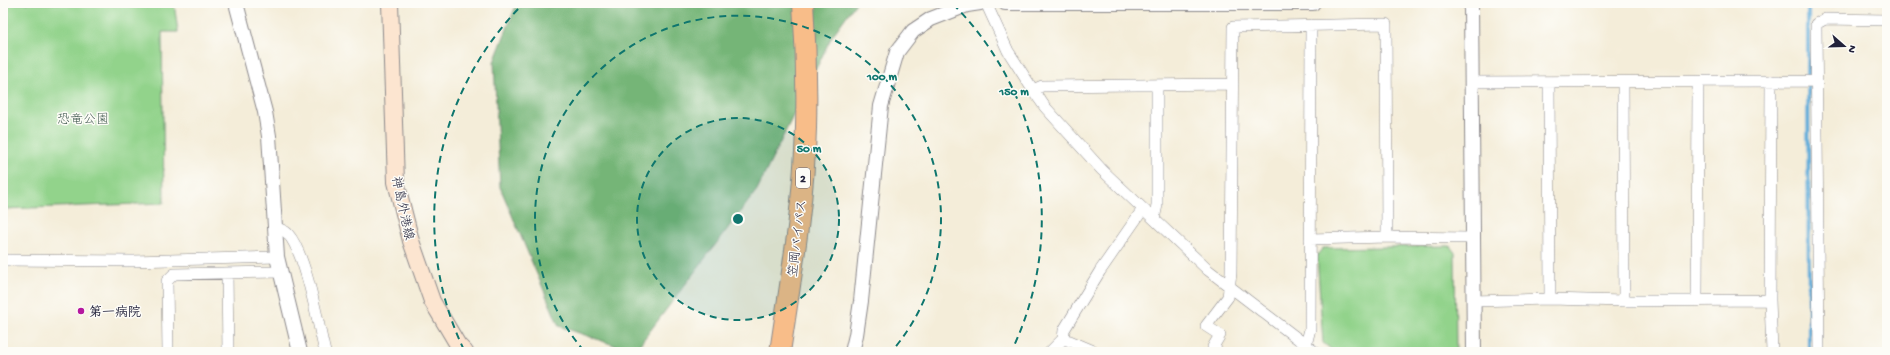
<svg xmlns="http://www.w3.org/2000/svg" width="1890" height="355" font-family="'Gochi Hand','Klee One',sans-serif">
<rect width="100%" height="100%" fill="#fdfcf7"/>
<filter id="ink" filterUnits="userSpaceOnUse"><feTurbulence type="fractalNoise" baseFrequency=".025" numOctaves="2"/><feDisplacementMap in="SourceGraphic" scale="8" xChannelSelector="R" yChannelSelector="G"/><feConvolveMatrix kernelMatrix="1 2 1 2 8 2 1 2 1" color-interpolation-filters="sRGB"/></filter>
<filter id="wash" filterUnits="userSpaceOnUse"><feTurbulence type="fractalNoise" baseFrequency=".012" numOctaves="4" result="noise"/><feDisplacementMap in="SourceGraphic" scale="16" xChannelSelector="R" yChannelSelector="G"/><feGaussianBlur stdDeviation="0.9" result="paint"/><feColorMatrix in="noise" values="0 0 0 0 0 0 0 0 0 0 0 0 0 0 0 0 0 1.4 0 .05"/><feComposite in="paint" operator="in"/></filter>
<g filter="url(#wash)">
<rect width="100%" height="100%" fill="#f4edd9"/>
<path fill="#92d38b" stroke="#5a7a63" d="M3,3H174L178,32H162L164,203L3,209Z
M1450,246L1455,253L1456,352H1335L1323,343L1317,255L1323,248Z"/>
<path fill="#75b577" stroke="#4c6c59" d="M517,3H856L832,36L757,190L634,352L559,326L500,187L494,62Z"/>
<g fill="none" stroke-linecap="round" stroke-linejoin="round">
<path stroke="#62adda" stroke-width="4" d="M1808,3L1809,352"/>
</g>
</g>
<g filter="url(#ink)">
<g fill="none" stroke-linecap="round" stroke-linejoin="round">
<g stroke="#8b888a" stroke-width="12">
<path id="minor" d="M986,3L1008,51L1033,90L1045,107L1102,170L1208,270L1315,352
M1771,81L1770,300L1772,352
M1471,82L1817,81
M1549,82L1550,299
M1623,82L1624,301
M1033,90L1042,86L1233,84
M1154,219L1157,205V85
M275,227C279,229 285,230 288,234C306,254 318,324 325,352
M1310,239L1387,237L1472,238
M3,260L133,261L277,257
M227,273L228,352
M1697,299L1698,82
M1473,301L1550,299L1624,301L1770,300
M1063,339L1070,341L1096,352
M1306,345L1310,329L1311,25
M168,352L167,281L174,274L280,272
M1050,352L1063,339L1064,330L1100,271L1143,209
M1214,352L1216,349L1213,347L1220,335L1206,326L1228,297L1231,273L1233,27L1386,24L1387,237
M1819,352L1816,24L1825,19L1887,20"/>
</g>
<g stroke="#8b888a" stroke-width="16">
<path id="tertiary" d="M236,3L265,112L269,136L277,257L300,352
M1005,3H1313
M1471,3L1474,352
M852,352L856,335L861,301L881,106L897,52L913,31L931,19L967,5L980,3"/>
</g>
<g stroke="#8b888a" stroke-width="18">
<path id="secondary" d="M390,3L396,182L411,241L432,301L458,345L465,352"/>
</g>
<g stroke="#8b888a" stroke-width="22">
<path id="motorway" d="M780,352C791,278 804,203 806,128C807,86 806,45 803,3"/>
</g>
<use href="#minor" stroke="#fff" stroke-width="11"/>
<use href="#tertiary" stroke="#fff" stroke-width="14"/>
<use href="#secondary" stroke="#fce5d0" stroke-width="16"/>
<use href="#motorway" stroke="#f8bd89" stroke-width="20"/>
</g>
</g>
<circle cx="738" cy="219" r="101" fill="#0f766e" fill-opacity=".12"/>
<g fill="none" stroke="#0f766e" stroke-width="2" stroke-dasharray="7 5">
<circle cx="738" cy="219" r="101"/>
<path d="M584 351A203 203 0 1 1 892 351"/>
<path d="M464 350A304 304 0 0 1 523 4M953 4A304 304 0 0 1 1012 350"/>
</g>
<circle fill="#b5179e" stroke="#fdfcf7" stroke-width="1.5" cx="81" cy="311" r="4"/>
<g text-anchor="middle" stroke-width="3" stroke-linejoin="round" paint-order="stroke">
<rect fill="#fdfcf7" stroke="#646373" stroke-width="1" x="796" y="168" width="14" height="20" rx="3"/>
<g font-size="12" font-weight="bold" fill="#22223b">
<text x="803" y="182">2</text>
</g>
<g font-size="13" fill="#496057" stroke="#fdfcf7">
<text x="83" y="123">恐竜公園</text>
</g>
<g font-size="13" fill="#22223b" stroke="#fdfcf7">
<text transform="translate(404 208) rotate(78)" y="5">神島外港線</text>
<text transform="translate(796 238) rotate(-83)" y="5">笠岡バイパス</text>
</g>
<g font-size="13" font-weight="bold" fill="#22223b" stroke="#fdfcf7" text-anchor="start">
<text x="89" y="316">第一病院</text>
</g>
</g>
<circle cx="738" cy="219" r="6" fill="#0f766e" stroke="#fdfcf7" stroke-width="2"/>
<g font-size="12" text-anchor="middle" font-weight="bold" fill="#0f766e" stroke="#fdfcf7" stroke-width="3" stroke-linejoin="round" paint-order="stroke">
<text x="882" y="80">100 m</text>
<text x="1014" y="95">150 m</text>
<text x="809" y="152">50 m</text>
</g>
<rect width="1890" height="355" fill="none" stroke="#fdfcf7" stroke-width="16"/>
<g transform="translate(1844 46) rotate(110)" stroke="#fdfcf7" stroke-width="3" paint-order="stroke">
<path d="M0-3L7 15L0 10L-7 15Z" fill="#22223b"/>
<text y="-6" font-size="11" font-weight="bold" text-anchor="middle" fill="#22223b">N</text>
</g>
</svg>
